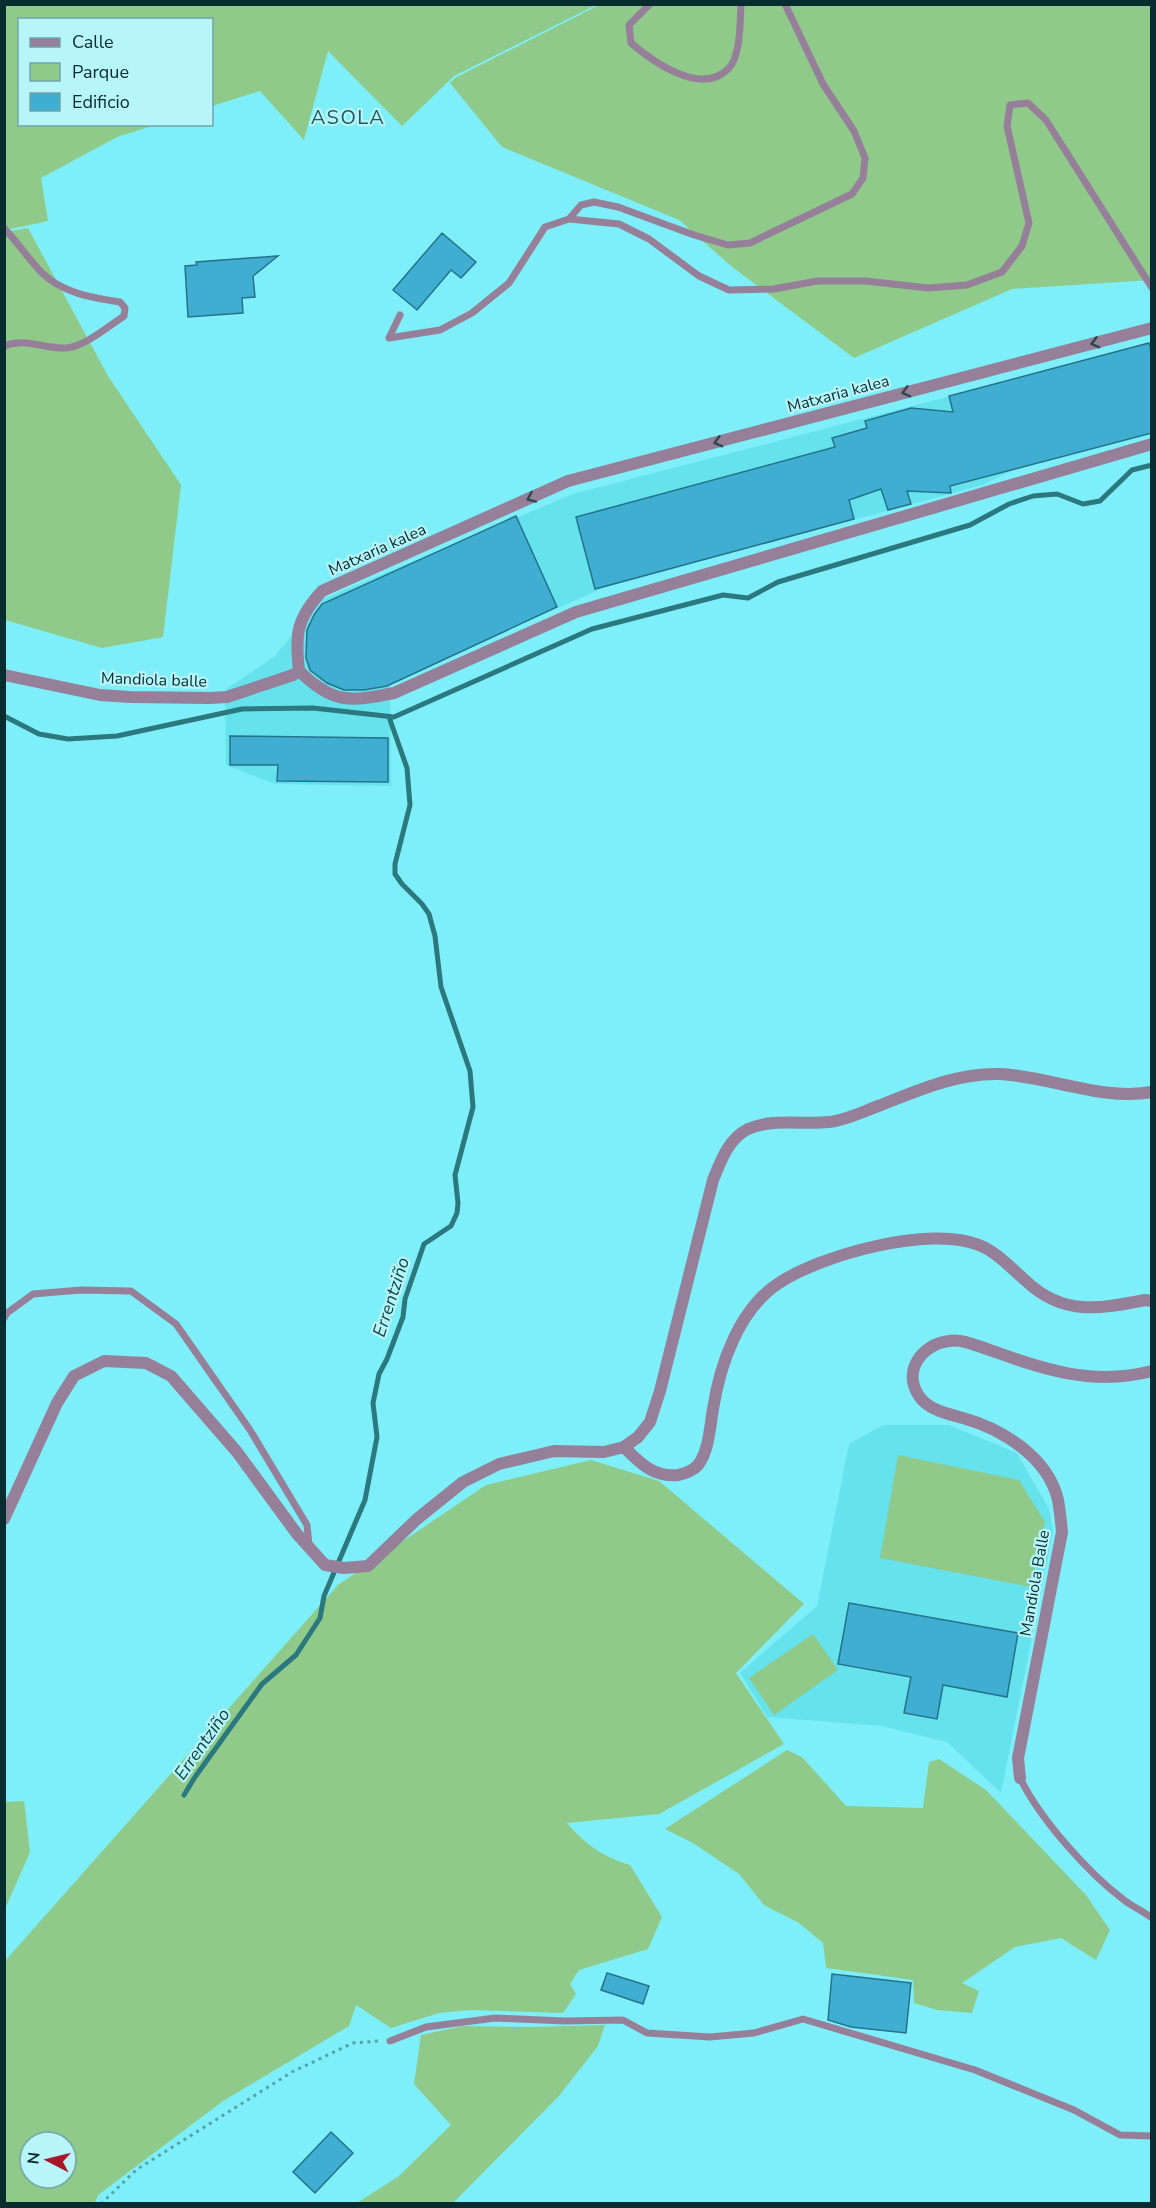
<svg xmlns="http://www.w3.org/2000/svg" width="1156" height="2208" font-family="'Nunito Sans',sans-serif">
<rect width="100%" height="100%" fill="#7eeff9"/>
<path fill="#65e2ec" d="M1151,344V429L1028,463L982,485L603,588L390,683L391,786L275,784L226,765L225,690L275,656L321,600L573,494Z
M883,1425H949L1017,1453L1049,1509L1053,1531L1001,1793L947,1742L882,1726L767,1717L740,1673L817,1606L849,1444Z"/>
<path fill="#8fca8a" fill-rule="evenodd" d="M5,5H596L454,76L402,126L328,51L304,140L260,91L212,106V20H20V124L155,125L117,137L41,178L48,221L11,229L5,227Z
M599,5H1151V280L1012,289L854,358L731,266L679,220L502,147L450,83L455,78Z
M28,228L108,376L181,485L163,637L102,648L5,620L4,230L11,231Z
M898,1455L1019,1480L1045,1522L1031,1587L880,1558Z
M591,1460L659,1481L804,1604L736,1673L784,1744L659,1814L567,1823C585,1844 603,1857 630,1865L662,1917L648,1949L579,1970L570,1984L576,1994L563,2013L470,2010L439,2013L391,2028L356,2005L349,2026L223,2101L98,2195L95,2203L5,2204V1961L338,1585L486,1485ZM30,2142H66V2178H30Z
M813,1634L838,1670L774,1715L749,1678Z
M787,1750L802,1757L846,1806L923,1808L929,1762L939,1759L986,1790L1086,1895L1110,1930L1096,1960L1061,1938L1015,1947L962,1983L979,1991L972,2013L937,2010L914,2003L913,1980L826,1968L823,1943L799,1923L764,1905L739,1874L693,1843L665,1829Z
M24,1801L30,1852L5,1909V1802Z
M605,2025L598,2046L558,2097L453,2203H357L399,2176L451,2125L414,2084L421,2035L463,2026L531,2027Z"/>
<g fill="none" stroke-linecap="round" stroke-linejoin="round">
<path stroke="#2b797f" stroke-width="5" d="M4,716L39,734L68,739L117,736L242,709L313,708L394,717L592,629L723,595L748,598L778,582L970,525L1009,504L1033,496L1057,494L1083,504L1100,501L1132,470L1152,465
M184,1795L195,1777L262,1684L296,1655L320,1618L324,1596L365,1500L377,1437L373,1403L379,1374L387,1359L403,1317L405,1299L424,1244L451,1226L457,1213L458,1203L455,1175L473,1107L470,1071L441,987L435,936L429,914L422,904L402,884L395,874V864L410,805L407,768L389,717"/>
</g>
<path fill="#3faed0" stroke="#24738c" stroke-width="1.5" d="M442,233L476,262L461,278L451,270L417,310L393,290Z
M278,256L253,276L255,297L242,298L243,313L188,317L185,266L197,265L196,262Z
M1149,343L1152,353V433L950,486L951,493L907,491L911,504L888,510L881,489L849,500L854,519L595,589L576,517L835,447L832,438L867,428L865,421L911,408L953,412L949,396Z
M516,516L557,607L387,686L364,690H344L327,683L310,670L306,658L307,630L314,615L322,604Z
M230,736L388,738V782L277,781L278,765H230Z
M849,1603L1018,1633L1007,1697L943,1685L937,1719L904,1713L911,1677L838,1664Z
M607,1973L649,1986L643,2004L601,1990Z
M832,1974L911,1983L906,2033L851,2027L828,2020Z
M331,2132L353,2153L315,2193L293,2172Z"/>
<g fill="none" stroke-linecap="round" stroke-linejoin="round">
<path stroke="#50a4ab" stroke-width="3" stroke-dasharray="3 4.5" stroke-linecap="butt" d="M101,2204L136,2170L292,2072L353,2043L379,2041"/>
<path stroke="#967f99" stroke-width="7" d="M650,4L629,25L631,43C653,62 702,97 729,68C741,55 740,21 741,4
M569,219L581,205L594,202L618,207L694,235L728,245L750,243L852,194L863,178L865,158L854,131L823,84L785,4
M4,228C17,242 28,258 41,272C62,293 92,298 120,302L125,308L124,316C109,326 84,347 66,348C43,349 26,337 4,346
M400,315L389,338L440,330L472,313L509,283L545,227L569,219L619,224L649,239L699,276L729,290L774,289L817,281H866L928,288L967,285L1002,272L1022,246L1029,223L1007,126L1010,105L1028,103L1046,120L1152,288
M4,1318L7,1313L33,1294L81,1290L131,1291L176,1324L250,1430L307,1525L309,1545
M1020,1778C1040,1819 1088,1873 1124,1900C1133,1907 1143,1911 1152,1918
M390,2041L426,2027L495,2018L564,2021L623,2020L647,2033L710,2037L754,2033L803,2019L975,2070L1074,2110L1120,2135L1152,2136"/>
<path stroke="#967f99" stroke-width="12" d="M1152,328L568,481L322,591C296,619 295,635 299,671C334,704 349,702 394,693L576,612L1152,444
M4,675L100,695L130,697L210,698L227,697L293,675L299,671
M624,1447C640,1463 654,1478 678,1475C684,1474 694,1470 698,1465C709,1451 710,1426 713,1409C720,1364 739,1309 779,1283C821,1255 930,1225 979,1245C997,1252 1012,1269 1026,1281C1063,1316 1099,1309 1145,1300L1152,1301
M1020,1778L1018,1758L1062,1532C1061,1522 1060,1511 1058,1500C1048,1457 1002,1429 963,1418C949,1414 928,1410 919,1396C902,1371 922,1344 949,1341C960,1339 973,1344 984,1348C1040,1368 1091,1387 1152,1371"/>
<path stroke="#967f99" stroke-width="12" d="M4,1519L57,1403L74,1376L104,1361L146,1363L171,1376L237,1452L297,1534L325,1565L344,1568L368,1566L417,1519L463,1482L499,1464L554,1451L604,1452L624,1447L638,1437L650,1422L660,1391L713,1180C721,1161 728,1139 748,1129C773,1118 802,1125 829,1122C847,1120 864,1111 881,1105C919,1090 957,1073 999,1074C1049,1076 1101,1101 1152,1092"/>
</g>
<defs><path id="oneway-chevron" d="M-2-3.5L2.5 0L-2 3.5" fill="none" stroke-width="1.6" stroke-linecap="round" stroke-linejoin="round" transform="scale(1.5)"/></defs>
<g stroke="#324650">
<use href="#oneway-chevron" transform="translate(1095 343) rotate(165)"/>
<use href="#oneway-chevron" transform="translate(906 392) rotate(165)"/>
<use href="#oneway-chevron" transform="translate(718 442) rotate(165)"/>
<use href="#oneway-chevron" transform="translate(531 498) rotate(156)"/>
</g>
<g text-anchor="middle" stroke-width="4.5" stroke-linejoin="round" paint-order="stroke">
<g font-size="16" fill="#072d30" stroke="#b7f5fa">
<text transform="translate(838 393) rotate(-15)" y="6">Matxaria kalea</text>
<text transform="translate(377 549) rotate(-24)" y="6">Matxaria kalea</text>
<text transform="translate(154 679) rotate(2)" y="6">Mandiola balle</text>
<text transform="translate(1034 1583) rotate(-80)" y="6">Mandiola Balle</text>
</g>
<g font-size="18" font-style="italic" fill="#0c4549" stroke="#b7f5fa">
<text transform="translate(391 1297) rotate(-72)" y="6">Errentziño</text>
<text transform="translate(202 1744) rotate(-55)" y="6">Errentziño</text>
</g>
<g font-size="20" letter-spacing="1.5" fill="#1a595e" stroke="#b7f5fa">
<text x="348" y="124">ASOLA</text>
</g>
</g>
<rect width="1156" height="2208" fill="none" stroke="#072d30" stroke-width="12"/>
<rect x="18" y="18" width="195" height="108" fill="#b7f5fa" stroke="#71a5a9" stroke-width="1.5"/>
<rect x="30" y="38" width="30" height="9" fill="#967f99" stroke="#71a5a9" stroke-width="1.5"/>
<text x="72" y="48" font-size="18" fill="#072d30">Calle</text>
<rect x="30" y="63" width="30" height="18" fill="#8fca8a" stroke="#71a5a9" stroke-width="1.5"/>
<text x="72" y="78" font-size="18" fill="#072d30">Parque</text>
<rect x="30" y="93" width="30" height="18" fill="#3faed0" stroke="#71a5a9" stroke-width="1.5"/>
<text x="72" y="108" font-size="18" fill="#072d30">Edificio</text>
<g transform="translate(48 2160) rotate(277)"><circle r="28" fill="#b7f5fa" stroke="#71a5a9" stroke-width="1.5"/>
<path d="M0-4.5L10 22L0 15L-10 22Z" fill="#aa1528"/>
<text y="-9" font-size="16" font-weight="bold" text-anchor="middle" fill="#072d30">N</text>
</g>
</svg>
